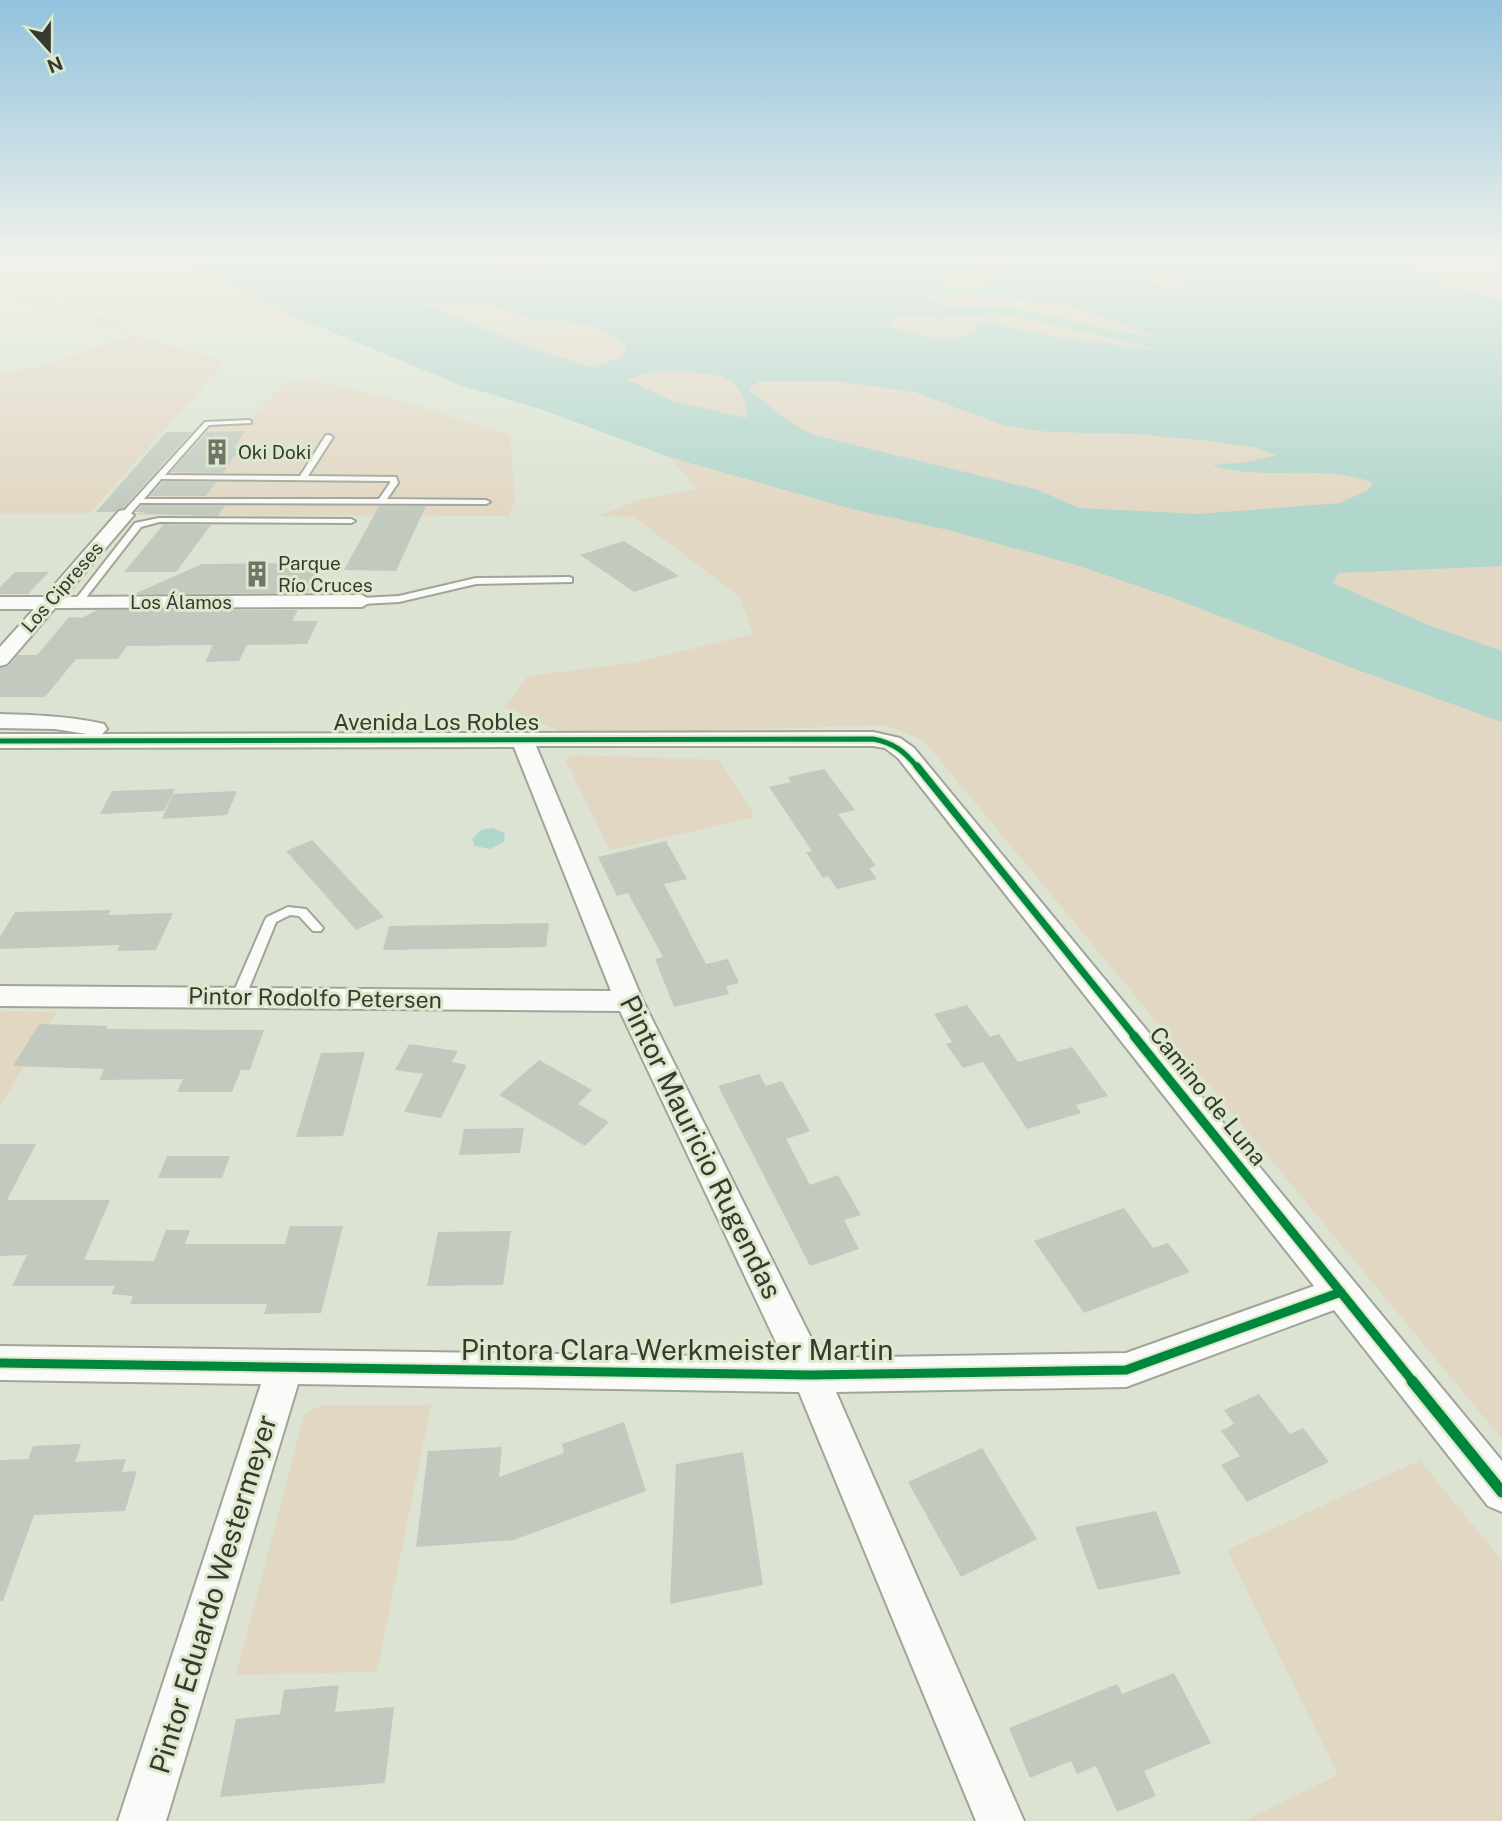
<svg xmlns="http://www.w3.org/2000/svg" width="1502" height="1821" font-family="'Public Sans',sans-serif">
<rect width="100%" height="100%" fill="#dce3d2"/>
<path fill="#e2d7c3" d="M0,259H1490L1502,262V1439L924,741L886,725L569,735L504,707L528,676L638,662L753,634L739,596L634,517L599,516L638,500L698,489L669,457L674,458L329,329L241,313L230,307L210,312L120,317L0,282Z
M0,285L117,321L133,335L225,362L89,514H0V374L44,365L132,335L0,296Z
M306,379L405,402L510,435L515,501L509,516L136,515L215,419L251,418L282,385Z
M576,755L720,760L755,817L610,850L565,759Z
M0,1011L57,1012L0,1106Z
M321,1405H431L377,1672L236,1675L304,1415Z
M1420,1460L1502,1561V1821H1244L1338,1775L1227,1550Z"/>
<path fill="#b1d6cc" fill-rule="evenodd" d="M173,259C259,259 345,255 430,259C470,260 507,274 547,268L543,260L539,259H1303L1330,261L1340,259H1406L1411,262L1414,271L1441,284L1502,300V566L1338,573L1333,583L1428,625L1502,651V722L1347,666L1176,599L1076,565L948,530L852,509L669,457L543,410L460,385L296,317L235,285ZM980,270L997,271L1002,276C983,290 950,291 929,278C946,271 963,275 980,270ZM1152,273H1175L1191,280C1177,290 1155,287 1142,276ZM970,293L1081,308L1158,338C1099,331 1041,308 981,306C961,306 940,309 923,297ZM420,302L503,307C537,332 592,308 627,348L622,356L593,368L529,347ZM998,313L1095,334L1161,351L1053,336L993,323H977L978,329C953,346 917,335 891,327L890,321L901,316L942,318ZM679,371C691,373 716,374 723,377C740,383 747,402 746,418L673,401L626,379L655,372ZM760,381H836L914,392L1004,425L1048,432L1134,434L1202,440L1253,447L1277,455L1248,462L1212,465C1264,482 1323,463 1373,483L1368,490L1340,503L1198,514L1079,508L1038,490L813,435L787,420L748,389Z
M492,828L505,833L504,842L490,849L475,846L472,839L481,830Z"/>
<path fill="#c2cabf" d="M246,431L234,448H240L223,473L171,472L207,432Z
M166,432H192L123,508L115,512H96Z
M162,482H216L206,496H150Z
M141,506H225L218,516L143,514L145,512H136Z
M379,506H426L396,571L344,570Z
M163,525H211L176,572H124Z
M624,541L679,576L634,592L580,555Z
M323,563L307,593L134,594L202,564Z
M15,572H49L28,594H0V587Z
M97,610H298L292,621H318L307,644L247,645L239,661L205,662L213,645L127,646L118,659H76L45,697H0V668L9,666L18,655H37L69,617L82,618Z
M824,769L855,810L838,814L876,866L869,868L877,879L837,889L828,876L823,878L806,852L812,851L769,787L791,782L788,777Z
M175,789L164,811L100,814L112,791Z
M237,791L227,815L162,819L173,794Z
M312,840L384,917L356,930L286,851Z
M666,841L687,879L664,884L706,964L728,959L739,983L726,986L729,994L674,1007L655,959L663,957L628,893L617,896L598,857Z
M111,910L108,915L173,913L156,950L117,951L120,945L0,949V937L15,912Z
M549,923L546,947L383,950L389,926Z
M967,1005L990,1037L999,1034L1018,1062L1072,1047L1108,1096L1076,1105L1081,1113L1027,1129L983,1062L963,1068L946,1044L952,1042L934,1014Z
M39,1024L108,1026L106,1029L264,1030L250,1070H241L232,1092H177L183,1079L99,1080L104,1069L13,1066Z
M409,1044L458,1051L452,1062L467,1065L441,1118L404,1112L423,1074L395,1070Z
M365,1052L343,1136L296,1137L321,1053Z
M539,1060L592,1090L578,1104L609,1122L585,1146L499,1095Z
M759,1074L766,1086L782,1081L810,1131L786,1139L810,1185L838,1175L861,1215L844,1220L859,1249L810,1266L718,1086Z
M524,1128L520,1153L459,1155L464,1129Z
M0,1144H36L7,1200H110L84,1260L154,1261L166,1230H190L185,1244H285L290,1226H343L321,1313L264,1314L267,1304H130L133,1296L111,1294L115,1286H12L27,1255L0,1256Z
M167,1156H230L222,1178H158Z
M1124,1208L1153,1248L1168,1243L1190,1272L1084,1313L1034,1241Z
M511,1231L503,1285L427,1286L438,1232Z
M1259,1394L1290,1434L1303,1428L1329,1462L1247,1502L1221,1465L1240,1456L1221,1431L1234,1424L1224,1410Z
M624,1422L646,1491L514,1540L416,1547L428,1451L502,1447L499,1477L564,1453L562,1444Z
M81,1444L75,1462L126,1459L122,1472L137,1471L125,1511L34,1515L3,1601H0V1460L28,1459L33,1446Z
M982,1448L1037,1539L961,1577L908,1482Z
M743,1452L763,1585L670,1604L676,1464Z
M1156,1511L1181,1574L1098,1590L1075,1527Z
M1174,1673L1211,1743L1144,1771L1156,1796L1117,1812L1096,1766L1077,1774L1071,1761L1030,1778L1009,1728L1117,1684L1122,1694Z
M339,1685L335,1712L394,1707L385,1783L220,1797L236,1719L280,1714L284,1690Z"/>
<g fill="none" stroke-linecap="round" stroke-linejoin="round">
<g stroke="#a0a598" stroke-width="4">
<path id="service" d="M249,420L251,421V423L209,425L165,475L300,476L326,435H329L333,437L308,476L396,477L398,483L387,499L486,500L490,502L486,504L140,503L128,517H122V513L205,422ZM161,479L390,481V483L379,499H144Z
M159,518L351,519L355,521L351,523L159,522L141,527L81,604H75V600L135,523Z
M569,577L572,578V582L476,584L399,602L362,604L358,601L362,598L399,596L476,578Z
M288,907L306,909L323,928L321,931H313L299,916L290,915L276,922L245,998L243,1001H233L231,998L265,920L267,917Z"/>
</g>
<g stroke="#a0a598" stroke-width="4">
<path id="minor" d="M125,510L134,515L64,597L362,595L372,601L362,607L55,608L7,664L0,666V647L34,609H0V597H44L119,511Z
M0,714C35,715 69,716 104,724L107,729L102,734L873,732L900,738L914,748L1502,1461V1512L1488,1506L1334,1310L1126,1387L836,1392L1024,1821H976L799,1392L298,1384L166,1821H118L261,1384L0,1380V1346L783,1357L620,1011L0,1006V986L611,991L514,747L0,748V734H87L55,729L0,728ZM536,746H873L885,748L898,758L1314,1286L1126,1353L821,1358L643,1001Z"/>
</g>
<use href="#service" fill="#fafbf8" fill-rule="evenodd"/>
<use href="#minor" fill="#fafbf8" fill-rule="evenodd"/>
<g stroke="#dde9cc" stroke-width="9">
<path id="cycleway-far3" d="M0,741L873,739C894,743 904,751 918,768"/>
</g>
<g stroke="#dde9cc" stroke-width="11">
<path id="cycleway-far2" d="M917,766L1136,1038"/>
</g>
<g stroke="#dde9cc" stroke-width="13">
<path id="cycleway-far1" d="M1134,1036L1414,1383
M0,1363L810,1375L1126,1370L1341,1292"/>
</g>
<g stroke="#dde9cc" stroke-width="16">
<path id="cycleway" d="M1412,1381L1502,1492"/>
</g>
<use href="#cycleway-far3" stroke="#00873e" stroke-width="5"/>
<use href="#cycleway-far2" stroke="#00873e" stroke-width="7"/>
<use href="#cycleway-far1" stroke="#00873e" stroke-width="9"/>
<use href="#cycleway" stroke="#00873e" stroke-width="11"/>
</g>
<linearGradient id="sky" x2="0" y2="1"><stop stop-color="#92c2dd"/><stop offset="0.5" stop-color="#eff2eb"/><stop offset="1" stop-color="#eff2eb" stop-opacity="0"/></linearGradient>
<rect width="1502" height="514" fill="url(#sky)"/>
<defs>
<g id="building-bare" transform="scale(2.1)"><path d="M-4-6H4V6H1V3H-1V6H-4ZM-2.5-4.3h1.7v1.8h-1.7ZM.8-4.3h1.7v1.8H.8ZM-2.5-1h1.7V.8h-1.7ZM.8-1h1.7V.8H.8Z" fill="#707568" stroke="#dde9cc" stroke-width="2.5" paint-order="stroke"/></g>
</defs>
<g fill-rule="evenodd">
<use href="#building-bare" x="217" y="452"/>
<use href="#building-bare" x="257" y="574"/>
</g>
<g text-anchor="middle" stroke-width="6" stroke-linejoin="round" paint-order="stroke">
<g font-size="19" fill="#363a2f" stroke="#dde9cc" text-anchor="start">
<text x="238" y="459">Oki Doki</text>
<text x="278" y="570">Parque<tspan x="278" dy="22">Río Cruces</tspan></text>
</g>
<g font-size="19" fill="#363a2f" stroke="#dde9cc">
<text transform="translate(62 587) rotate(-49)" y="7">Los Cipreses</text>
<text x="181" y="609">Los Álamos</text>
</g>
<g font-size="23" fill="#363a2f" stroke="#dde9cc">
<text x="436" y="730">Avenida Los Robles</text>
<text transform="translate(315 998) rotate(1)" y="8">Pintor Rodolfo Petersen</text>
<text transform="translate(1208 1096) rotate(51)" y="8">Camino de Luna</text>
</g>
<g font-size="28" fill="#363a2f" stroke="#dde9cc">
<text transform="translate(701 1147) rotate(64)" y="10">Pintor Mauricio Rugendas</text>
<text x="677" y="1360">Pintora Clara Werkmeister Martin</text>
<text transform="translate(213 1594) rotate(-73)" y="10">Pintor Eduardo Westermeyer</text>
</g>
</g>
<g transform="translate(49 49) rotate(159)" stroke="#dde9cc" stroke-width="5" paint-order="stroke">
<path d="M0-5L12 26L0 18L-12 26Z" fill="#363a2f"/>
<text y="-10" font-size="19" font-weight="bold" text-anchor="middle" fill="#363a2f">N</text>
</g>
</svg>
